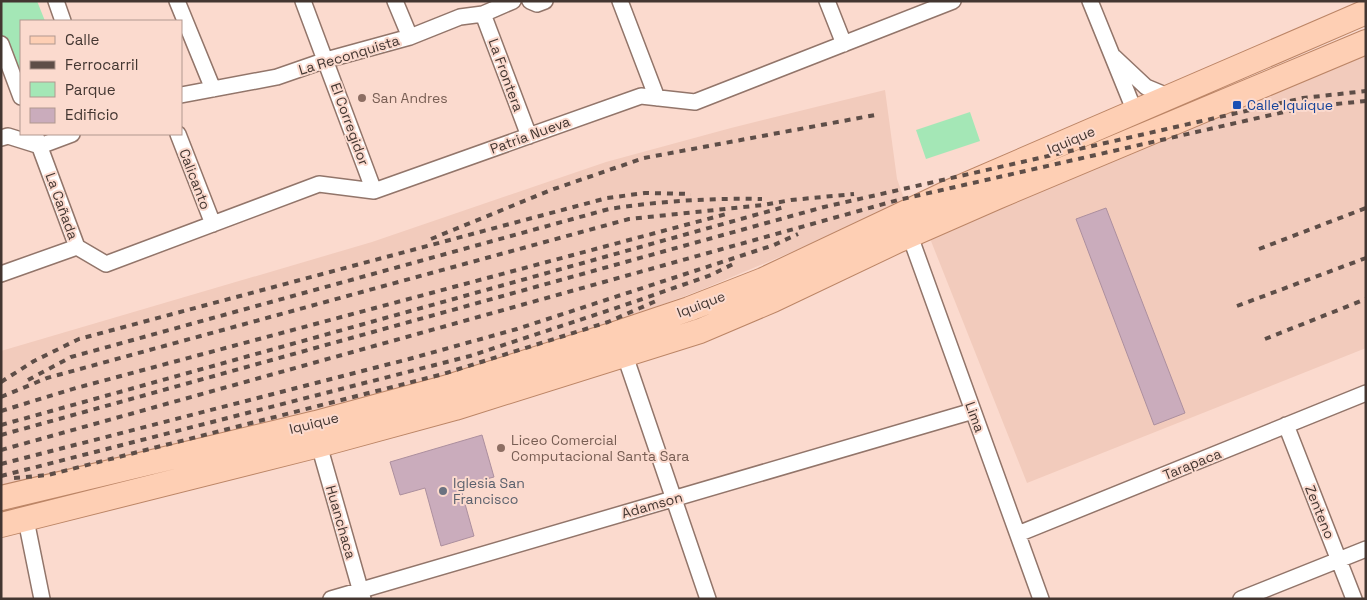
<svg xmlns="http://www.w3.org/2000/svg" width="1367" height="600" font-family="'Space Grotesk',sans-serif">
<rect width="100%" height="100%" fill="#fbdace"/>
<path fill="#f2cbbc" d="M1366,55V348L1027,483L929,236Z
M885,90L897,179L906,204L701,290L610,324L436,381L1,493V351L372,242L606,162L731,128Z"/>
<path fill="#a4e7b6" d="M1,1H37L45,21H21V89L1,37Z
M970,112L980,141L926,159L916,130Z"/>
<path fill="#caacbc" stroke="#ac8f9e" d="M1106,208L1185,413L1154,425L1076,219Z
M482,435L494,477L460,486L474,536L441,546L425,488L400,495L390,462Z"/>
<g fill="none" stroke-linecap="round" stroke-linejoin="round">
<g stroke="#92756a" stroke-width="18">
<path id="minor" d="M56,1L63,21
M177,1L213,89
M303,1L374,191
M395,1L410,37
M530,1L537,4L545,1
M620,1L657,98
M827,1L844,44
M1090,1L1135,112
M483,14L529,136
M1,44L21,97
M1114,57L1146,87L1170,97
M181,95L277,77L326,60L410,37L460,17L483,14L513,1
M35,134L77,247L106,264L319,184L374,191L641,96L695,102L953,1
M178,134L213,224
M1,138L8,136L40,146L72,134
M910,236L1041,599
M1,274L77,247
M622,347L708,599
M1286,425L1354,599
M319,445L363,599
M26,520L42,599
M1018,534L1366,393
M331,599L973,411
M1241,599L1366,549"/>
</g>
<g stroke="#bc8566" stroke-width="26">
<path id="primary" d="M1,498L316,423L448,387L618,333L689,309L763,280L947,193L1366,12
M1,525L319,445L455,408L700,331L773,300L899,240L997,197L1366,42"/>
</g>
<use href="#minor" stroke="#fff" stroke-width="15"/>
<use href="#primary" stroke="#fecfb4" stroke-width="24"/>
<path stroke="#5e4e48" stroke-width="4" stroke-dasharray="6 6" stroke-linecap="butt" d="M431,239L551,190L644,158L875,115
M1259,249L1366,208
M1237,306L1366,258
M1265,339L1366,299
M28,380L71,357L609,209C660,201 710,198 762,199
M1,382L34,361L79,339L607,198L645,193L691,194
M1,397L47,378L629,219L763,205L791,200L854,194
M1,411L76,388L730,213
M1,425L784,207
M1,435L824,207L1303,98L1366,91
M1,450L898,200L1306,107L1366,101
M1,464L409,359L517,329L774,245L798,234
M1,476L470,356L622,306L711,275L733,264
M14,478L48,475L443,374L608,322L656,301"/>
</g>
<g fill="#8d6e63" stroke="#fbdace" stroke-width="2">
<circle cx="362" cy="98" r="5"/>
<circle cx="501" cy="448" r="5"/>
</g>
<rect fill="#1a4fb4" stroke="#fbdace" stroke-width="2" x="1232" y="100" width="10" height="10" rx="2.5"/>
<circle fill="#6b7280" stroke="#fbdace" stroke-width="2" cx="443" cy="491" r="5"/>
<g text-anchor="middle" stroke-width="4" stroke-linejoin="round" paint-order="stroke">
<g font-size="14" fill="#433631" stroke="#fbdace">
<text transform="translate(349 55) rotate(-17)" y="5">La Reconquista</text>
<text transform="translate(506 75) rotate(70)" y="5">La Frontera</text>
<text transform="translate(350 124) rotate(70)" y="5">El Corregidor</text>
<text transform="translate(530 135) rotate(-20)" y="5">Patria Nueva</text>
<text transform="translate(1071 140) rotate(-23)" y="5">Iquique</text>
<text transform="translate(195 179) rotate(69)" y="5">Calicanto</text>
<text transform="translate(62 206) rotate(70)" y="5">La Cañada</text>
<text transform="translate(701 304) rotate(-21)" y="5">Iquique</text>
<text transform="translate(975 417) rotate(70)" y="5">Lima</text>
<text transform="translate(314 423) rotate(-14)" y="5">Iquique</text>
<text transform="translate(1192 464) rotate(-22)" y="5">Tarapaca</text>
<text transform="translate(652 505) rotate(-16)" y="5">Adamson</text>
<text transform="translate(1320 512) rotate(68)" y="5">Zenteno</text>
<text transform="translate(341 522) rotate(74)" y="5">Huanchaca</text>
</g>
<g font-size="14" fill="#785e54" stroke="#fbdace" text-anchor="start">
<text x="372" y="103">San Andres</text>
<text x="511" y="445">Liceo Comercial<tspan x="511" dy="16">Computacional Santa Sara</tspan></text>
</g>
<g font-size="14" fill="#164399" stroke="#fbdace" text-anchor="start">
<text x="1247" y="110">Calle Iquique</text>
</g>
<g font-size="14" fill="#5b616d" stroke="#fbdace" text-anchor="start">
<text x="453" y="488">Iglesia San<tspan x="453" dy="16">Francisco</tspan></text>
</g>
</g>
<rect width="1367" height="600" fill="none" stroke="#433631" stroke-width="5"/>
<rect x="20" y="20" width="162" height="115" fill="#fbdace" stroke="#b1988f"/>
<rect x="30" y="36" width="25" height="8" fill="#fecfb4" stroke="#b1988f"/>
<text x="65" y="45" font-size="15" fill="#433631">Calle</text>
<rect x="30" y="61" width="25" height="8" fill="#5e4e48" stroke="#b1988f"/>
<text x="65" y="70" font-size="15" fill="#433631">Ferrocarril</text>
<rect x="30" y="82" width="25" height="15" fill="#a4e7b6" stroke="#b1988f"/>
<text x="65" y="95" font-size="15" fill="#433631">Parque</text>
<rect x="30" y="108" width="25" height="15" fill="#caacbc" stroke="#b1988f"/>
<text x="65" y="120" font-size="15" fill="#433631">Edificio</text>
</svg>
